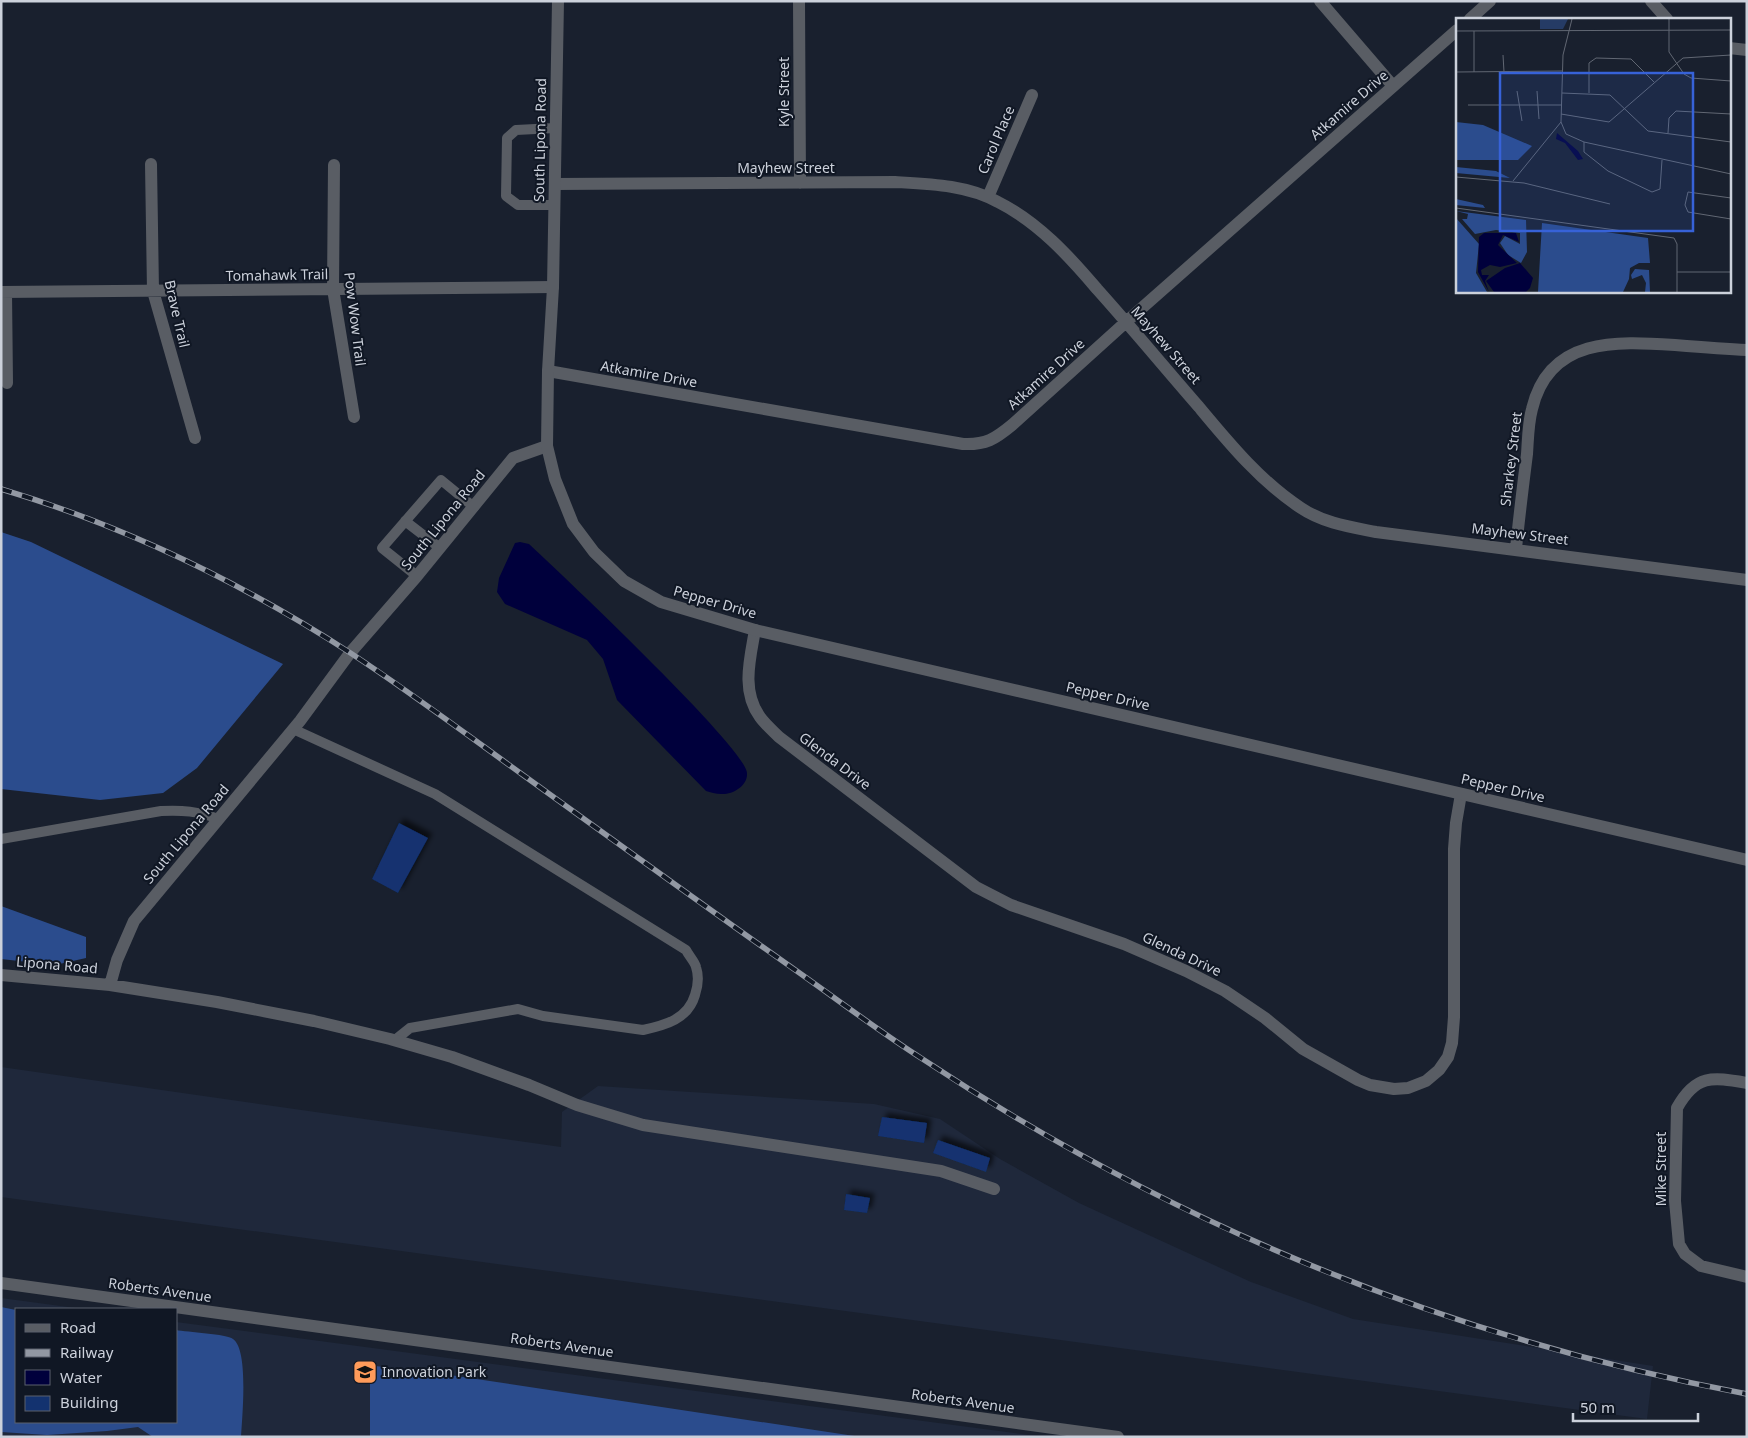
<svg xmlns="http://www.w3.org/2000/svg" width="1748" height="1438" font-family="'Noto Sans',sans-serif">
<defs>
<filter id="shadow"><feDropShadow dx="4.5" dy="-4.5" stdDeviation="2.5" flood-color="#0009"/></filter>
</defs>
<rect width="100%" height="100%" fill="#19202e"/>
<path fill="#1f283b" d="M1,1067L561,1147L562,1112L598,1086L874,1104L940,1119L1000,1159L1079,1203L1251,1282L1353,1319L1653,1366L1647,1419L1,1197Z
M1,1298L83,1309H16V1422H176V1322L1044,1437H1Z"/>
<path fill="#2b4c8d" d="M1,532L31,542L283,664L197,768L163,793L100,800L1,789Z
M1,906L86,937V958L55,965L1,959Z
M1,1307L16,1310V1422H176V1330C187,1332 227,1334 233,1339C249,1350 242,1418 241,1437H153L138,1427L107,1431L47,1435L1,1432Z
M375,1366L423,1371L861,1437H370V1383Z"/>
<path fill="#00003c" d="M520,542L529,544C559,572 746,748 747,773C748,786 732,795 721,794C716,794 710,792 706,791L617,700L603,659L587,640L505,604L497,592L499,578L515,543Z"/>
<path fill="#13326f" filter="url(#shadow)" d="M399,823L428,838L398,893L372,879Z
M882,1117L927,1123L924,1143L878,1136Z
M938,1140L990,1158L986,1172L933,1153Z
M846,1194L870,1198L867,1213L844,1210Z"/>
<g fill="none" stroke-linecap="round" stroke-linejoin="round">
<path stroke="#595d64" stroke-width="10" d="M554,205H518L506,196L507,138L516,130L555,128
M405,521L440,548
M417,576L382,548L441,480L474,507
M293,729L435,794L686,950C689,956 695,962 696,967C699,976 698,986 695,995C688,1019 666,1025 643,1030L543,1016L518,1009L410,1028L395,1040
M1,839L161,811C182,810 198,811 218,819"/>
<path stroke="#595d64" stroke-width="12" d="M799,1L800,183
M1320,1L1393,86
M1470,19L1490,1
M151,164L153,291L195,438
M334,165L333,289L354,417
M555,184L895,182C930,184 967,185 998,202C1038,222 1069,256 1097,289C1132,328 1165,368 1199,407C1229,443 1261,482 1301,508C1323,523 1351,527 1376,532L1747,580
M988,197L1032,95
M1,292L553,287
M6,292L7,383
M548,371L963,444C986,445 995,439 1012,425L1126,322L1457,30
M1516,549C1519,517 1523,486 1527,454C1528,440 1528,424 1532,409C1549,337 1616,341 1675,345C1699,347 1723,349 1747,350
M755,630C750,659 741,691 760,717C765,724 773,731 779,737L976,887L1011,905L1124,944L1186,971L1225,991L1265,1018L1303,1049L1358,1080L1370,1085L1394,1089L1408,1088L1426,1081L1439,1070L1448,1057L1452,1043L1454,1017V849L1456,823L1461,794
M1,975L110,985L217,1002L314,1021L390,1039L452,1057L529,1085L577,1105L643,1125L941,1171L994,1189
M110,985L117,960L134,921L300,721L350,653L417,576L513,458L547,446
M1747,1083C1712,1077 1696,1074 1677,1108L1675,1201L1679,1244L1685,1254L1701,1266L1747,1277"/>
<path stroke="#595d64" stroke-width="12" d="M558,1L553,287L548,371L547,446L555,479L573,524L594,552L624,581L661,602L755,630L1747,860
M1651,1L1667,19
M1729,48L1747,50
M1,1283L1118,1437"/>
<g stroke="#9298a3" stroke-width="5.5">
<path id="rail" d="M1,489C125,526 244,584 352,654C410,692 466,734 523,775C620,845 717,915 815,984C850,1009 885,1035 921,1058C1175,1226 1448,1338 1747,1394"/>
</g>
<use href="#rail" stroke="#101724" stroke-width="4" stroke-dasharray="11" stroke-linecap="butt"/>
</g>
<defs>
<g id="university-square" transform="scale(1.25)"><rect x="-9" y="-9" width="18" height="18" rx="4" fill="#ff9b5a" stroke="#101724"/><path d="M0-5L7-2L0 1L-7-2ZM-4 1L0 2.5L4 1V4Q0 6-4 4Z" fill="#111"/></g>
</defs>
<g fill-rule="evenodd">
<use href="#university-square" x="365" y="1372"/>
</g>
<g text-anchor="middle" stroke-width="4" stroke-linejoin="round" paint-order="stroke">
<g font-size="14" fill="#ccd1db" stroke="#101724">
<text transform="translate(784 92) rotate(-90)" y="5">Kyle Street</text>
<text transform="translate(1349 105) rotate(-41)" y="5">Atkamire Drive</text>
<text transform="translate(540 140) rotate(-89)" y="5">South Lipona Road</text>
<text transform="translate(996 140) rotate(-67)" y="5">Carol Place</text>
<text x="786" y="173">Mayhew Street</text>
<text transform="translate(277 275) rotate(-1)" y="5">Tomahawk Trail</text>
<text transform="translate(177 314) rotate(77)" y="5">Brave Trail</text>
<text transform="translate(355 319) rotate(83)" y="5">Pow Wow Trail</text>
<text transform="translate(1166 345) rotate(49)" y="5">Mayhew Street</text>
<text transform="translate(649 374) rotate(10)" y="5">Atkamire Drive</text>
<text transform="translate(1046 374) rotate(-42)" y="5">Atkamire Drive</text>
<text transform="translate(1511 459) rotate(-83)" y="5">Sharkey Street</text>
<text transform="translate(443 520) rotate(-51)" y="5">South Lipona Road</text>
<text transform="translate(1520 534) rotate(7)" y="5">Mayhew Street</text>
<text transform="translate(715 602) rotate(16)" y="5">Pepper Drive</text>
<text transform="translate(1108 696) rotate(13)" y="5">Pepper Drive</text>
<text transform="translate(835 761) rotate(37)" y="5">Glenda Drive</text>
<text transform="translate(1503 788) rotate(13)" y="5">Pepper Drive</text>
<text transform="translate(186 834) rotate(-50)" y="5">South Lipona Road</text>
<text transform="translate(1182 954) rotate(25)" y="5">Glenda Drive</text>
<text transform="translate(57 965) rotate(5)" y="5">Lipona Road</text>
<text transform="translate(1661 1169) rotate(-90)" y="5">Mike Street</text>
<text transform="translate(160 1290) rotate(8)" y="5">Roberts Avenue</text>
<text transform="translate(562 1345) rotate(8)" y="5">Roberts Avenue</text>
<text transform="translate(963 1401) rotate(8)" y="5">Roberts Avenue</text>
</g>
<g font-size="14" fill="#ccd1db" stroke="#101724" text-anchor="start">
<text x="382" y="1377">Innovation Park</text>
</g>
</g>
<g transform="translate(1456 18)">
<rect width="275" height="275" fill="#19202e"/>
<path d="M84,1H112L107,11H84Z" fill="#253b65"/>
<path d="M0,104L27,107L76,128L62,142H0ZM0,149L40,153L54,160L0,155ZM0,181L27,187L29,190L0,187ZM0,193L70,202L71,234L65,245L52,237L44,225L49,218L64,226V215L40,212L19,216L6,201H11L12,196ZM0,200L23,226L20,255L31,274H1ZM86,205L192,220L194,245H183L174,250L173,261L167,274H82ZM179,251L193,252L194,274H189L190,265L186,257L176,261L175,257Z" fill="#2b4c8d"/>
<path d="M101,115L122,133L127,141L122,142L109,125L100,121ZM52,215H60L63,224L47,217L42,227L61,245L44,249L34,247L25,252L26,257H33L29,263L33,274L22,254L23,219L28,215ZM64,245L77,260L74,270L70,274H38L30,263L49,250Z" fill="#00003c"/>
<path fill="none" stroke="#616773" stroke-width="1" d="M116,1L107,37L105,104L110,116L128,124L275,156M213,1V34L228,56L235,60L275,63M0,13L275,12M18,13V54M47,37L48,54M0,54L106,53M61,73L66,103M81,73L83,101M106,75L154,77L192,113L275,124M133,75V45L140,40L175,41L198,64M12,87H106M105,96L153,104L227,40L275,37M212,115L213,100L220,93L275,96M128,124V134L152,153L196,174L204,171L206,142M0,159L68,165L154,186M57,163L105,104M275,180L232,174L229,187L232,194L275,201M0,190L218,220L221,226V274M221,254H275"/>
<path fill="#3762d8" fill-opacity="0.15" stroke="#3762d8" stroke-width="2.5" d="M44,55H237V213H44Z"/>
<rect width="275" height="275" fill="none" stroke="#ccd1db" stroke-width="2.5"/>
</g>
<rect width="1748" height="1438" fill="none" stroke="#ccd1db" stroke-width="5"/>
<rect x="15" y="1308" width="162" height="115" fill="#101724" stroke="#5b616d"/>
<rect x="25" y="1324" width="25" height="8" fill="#595d64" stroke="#5b616d"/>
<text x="60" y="1333" font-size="15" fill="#ccd1db">Road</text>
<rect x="25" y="1349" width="25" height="8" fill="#9298a3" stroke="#5b616d"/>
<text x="60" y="1358" font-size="15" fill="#ccd1db">Railway</text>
<rect x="25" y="1370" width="25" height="15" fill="#00003c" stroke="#5b616d"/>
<text x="60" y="1383" font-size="15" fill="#ccd1db">Water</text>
<rect x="25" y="1396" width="25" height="15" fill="#13326f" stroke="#5b616d"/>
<text x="60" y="1408" font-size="15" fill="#ccd1db">Building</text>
<path d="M1573 1413v8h125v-8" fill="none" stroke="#ccd1db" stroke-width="2.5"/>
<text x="1580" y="1413" font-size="15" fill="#ccd1db" stroke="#101724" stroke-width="4" paint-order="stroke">50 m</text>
</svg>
